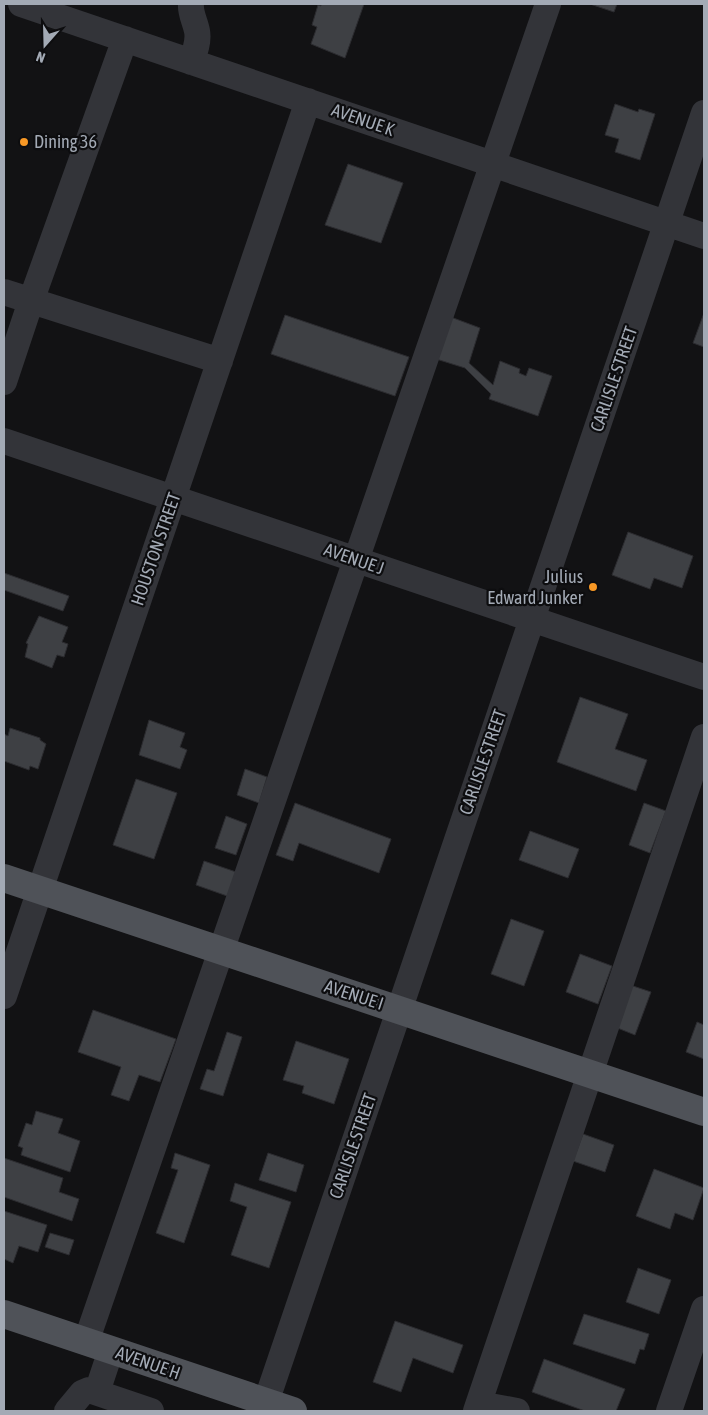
<svg xmlns="http://www.w3.org/2000/svg" width="708" height="1415" font-family="'Asap Condensed',sans-serif">
<rect width="100%" height="100%" fill="#121214"/>
<path fill="#3e4044" stroke="#2c2c30" d="M321,4H364L345,58L311,44L317,27L312,25L318,5L321,6Z
M590,4H617L614,12Z
M615,104L638,112L639,109L655,114L640,160L615,152L619,139L605,135Z
M348,164L403,183L381,243L325,225Z
M704,313V347L693,343Z
M285,315L409,357L395,396L271,354Z
M448,316L480,328L469,363L493,385L500,361L520,369L519,373L526,376L529,368L552,376L538,416L489,399L491,394L465,368L433,358Z
M628,532L693,556L682,588L654,578L650,589L612,575Z
M4,573L69,596L63,611L4,590Z
M39,616L68,627L62,642L68,644L64,657L57,655L52,668L25,657L28,644L26,643Z
M580,697L628,714L615,749L647,760L636,791L557,762Z
M149,720L185,733L180,747L187,750L180,769L139,755Z
M10,728L40,738V740L46,744L38,769L30,766L29,770L4,761V734L8,736Z
M245,769L267,777L259,803L237,795Z
M136,779L177,793L154,859L113,845Z
M295,803L391,839L379,873L299,843L293,861L276,855Z
M644,803L666,811L650,853L629,845Z
M226,816L247,824L236,855L215,848Z
M530,831L579,849L568,878L519,860Z
M204,861L239,873L230,897L196,885Z
M511,919L544,931L524,986L491,974Z
M580,954L612,966L598,1004L566,992Z
M630,985L651,992L635,1035L615,1027Z
M93,1010L176,1039L160,1082L139,1075L129,1101L111,1095L121,1067L78,1052Z
M697,1022L704,1025V1059L686,1052Z
M227,1032L242,1037L223,1096L200,1089L207,1069L214,1071Z
M296,1041L349,1059L334,1104L302,1093L304,1086L283,1080Z
M36,1111L63,1119L58,1133L80,1141L70,1172L21,1155L23,1148L18,1146L26,1123L32,1125Z
M583,1134L614,1145L605,1172L573,1161Z
M175,1153L210,1165L184,1243L156,1233L178,1170L171,1168Z
M268,1153L304,1165L296,1192L259,1180Z
M4,1158L63,1178L59,1192L79,1199L72,1221L4,1197Z
M654,1169L704,1188L693,1220L675,1213L670,1229L636,1216Z
M235,1183L291,1202L269,1268L231,1255L247,1207L230,1201Z
M4,1211L47,1225L38,1252L19,1246L13,1263L4,1259Z
M50,1233L74,1240L69,1255L45,1247Z
M638,1268L671,1280L659,1314L626,1302Z
M584,1314L649,1334L644,1350L640,1349L635,1364L573,1344Z
M395,1321L463,1345L453,1373L413,1358L401,1392L373,1382Z
M544,1359L625,1389L616,1411H585L532,1392Z"/>
<g fill="none" stroke-linecap="round" stroke-linejoin="round">
<path stroke="#333439" stroke-width="26" d="M21,4L704,236
M191,62C195,52 199,41 197,31C195,21 190,13 191,4
M4,292L220,361
M4,382L31,301L125,39
M4,441L704,677
M4,996L308,101
M86,1342L548,4
M97,1392L111,1350
M479,1404L517,1411
M67,1411L82,1393L89,1390L151,1411
M263,1411L704,113
M476,1411L704,737
M669,1411L704,1309"/>
<path stroke="#4f5258" stroke-width="28" d="M4,878L704,1112
M4,1314L293,1411"/>
</g>
<g fill="#f89825" stroke="#0d0d0f" stroke-width="2">
<circle cx="24" cy="142" r="5"/>
<circle cx="593" cy="587" r="5"/>
</g>
<g text-anchor="middle" stroke-width="4.5" stroke-linejoin="round" paint-order="stroke">
<g font-size="18" fill="#a3aab5" stroke="#0d0d0f">
<text transform="translate(363 120) rotate(19)" y="6">AVENUE K</text>
<text transform="translate(614 379) rotate(-71)" y="6">CARLISLE STREET</text>
<text transform="translate(156 549) rotate(-71)" y="6">HOUSTON STREET</text>
<text transform="translate(354 559) rotate(19)" y="6">AVENUE J</text>
<text transform="translate(483 762) rotate(-71)" y="6">CARLISLE STREET</text>
<text transform="translate(354 995) rotate(18)" y="6">AVENUE I</text>
<text transform="translate(353 1146) rotate(-71)" y="6">CARLISLE STREET</text>
<text transform="translate(148 1363) rotate(19)" y="6">AVENUE H</text>
</g>
<g font-size="18" fill="#a3aab5" stroke="#0d0d0f" text-anchor="start">
<text x="34" y="148">Dining 36</text>
<text x="583" y="583" text-anchor="end">Julius<tspan x="583" dy="21">Edward Junker</tspan></text>
</g>
</g>
<rect width="708" height="1415" fill="none" stroke="#a3aab5" stroke-width="10"/>
<g transform="translate(45 45) rotate(200)" stroke="#0d0d0f" stroke-width="4" paint-order="stroke">
<path d="M0-4L9 19L0 12L-9 19Z" fill="#a3aab5"/>
<text y="-8" font-size="14" font-weight="bold" text-anchor="middle" fill="#a3aab5">N</text>
</g>
</svg>
